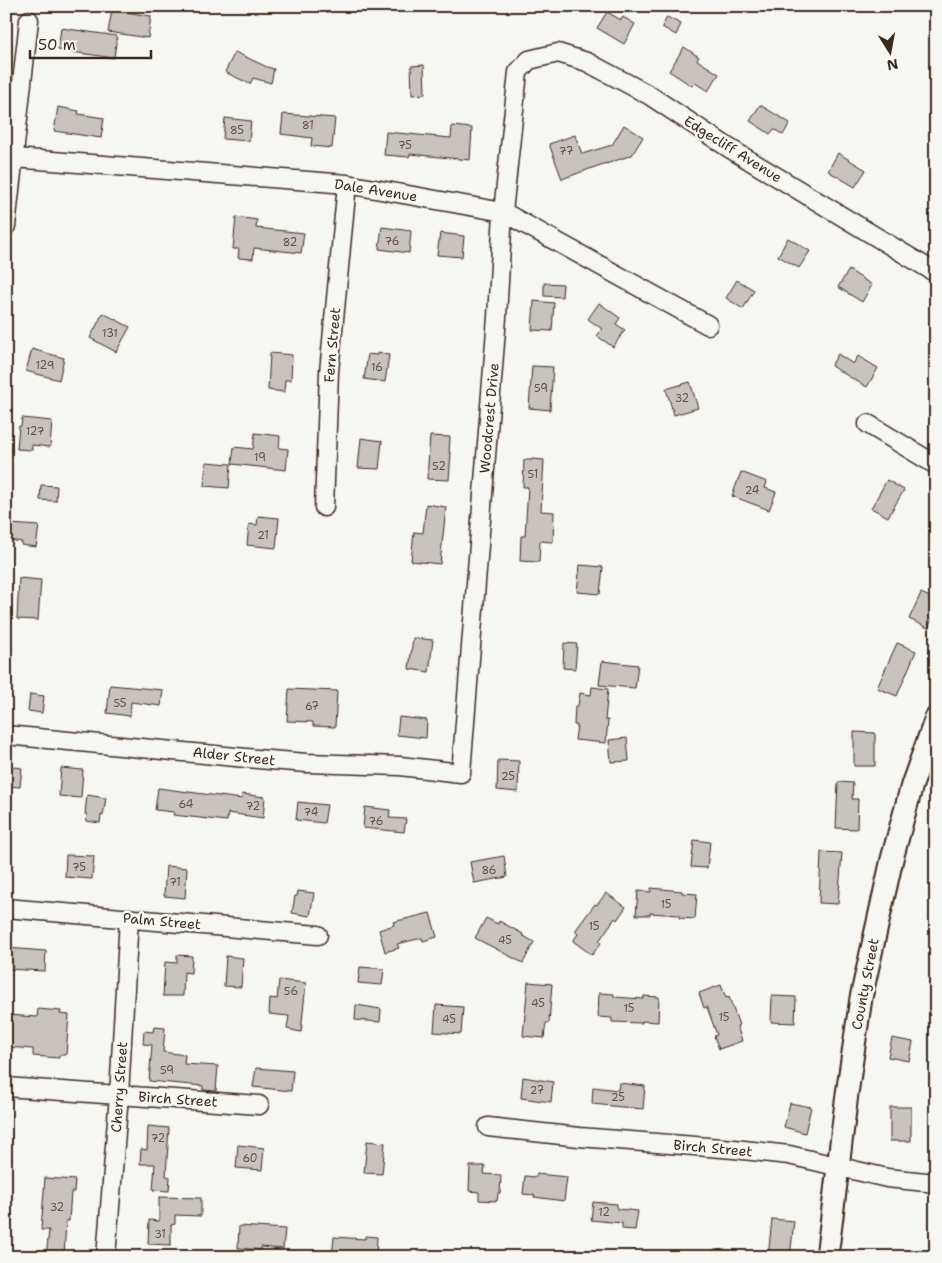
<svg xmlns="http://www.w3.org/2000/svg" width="942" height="1263" font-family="'Shantell Sans',sans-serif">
<rect width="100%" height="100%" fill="#f6f6f2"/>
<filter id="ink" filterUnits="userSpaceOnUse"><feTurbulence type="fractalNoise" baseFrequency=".02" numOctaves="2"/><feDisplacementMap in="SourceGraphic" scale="10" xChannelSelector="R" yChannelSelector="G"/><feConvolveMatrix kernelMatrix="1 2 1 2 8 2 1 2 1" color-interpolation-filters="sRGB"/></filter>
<g filter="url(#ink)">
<path fill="#c8c3be" stroke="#3b2a1e" d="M112,10L151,16L148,38L108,32Z
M607,12L621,20L623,17L635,24L624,44L597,28Z
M667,17L681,24L676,35L662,27Z
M61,28L117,36L114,58L58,50Z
M684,47L699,57L697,60L719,74L708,91L695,83L692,86L669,71Z
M235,52L267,67L274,69L271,83L253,78L250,84L225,72Z
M424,65L425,94L412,95L411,66Z
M760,105L790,123L783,135L774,129L770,134L750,121Z
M58,107L79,111L78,114L104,118L101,138L54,131Z
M283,114L335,118L332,148L311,146L312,138L281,134Z
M225,118L251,121L249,141L223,139Z
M624,125L643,137L632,155L606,164V163L562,179L549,144L575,135L582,154L612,145Z
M452,126L472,128L470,160L410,154L409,157L384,155L386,132L451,138Z
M838,153L866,170L855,187L828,171Z
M236,217L257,220L256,228L304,233L301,253L254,248L253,259L238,258L239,249H233Z
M382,227L411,231L409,253L379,249Z
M440,233L464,236L462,257L437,255Z
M788,238L810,251L799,268L778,256Z
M849,270L872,285L862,302L838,287Z
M737,280L754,290L743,309L726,298Z
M544,283L563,284L562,297L544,296Z
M534,301L554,303L552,331L532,330Z
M599,303L620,318L616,324L625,330L613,347L597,336L602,329L588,319Z
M103,313L130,327L116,352L90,338Z
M32,349L64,358L59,380L26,371Z
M270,353L292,355L291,380H285L284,392L268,390Z
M377,353L389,355L385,382L364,379L368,354L377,355Z
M838,354L853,364L858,356L878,368L867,387L831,366Z
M532,366L553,367L550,410L529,408Z
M690,382L698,408L674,415L666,389Z
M22,418L52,421L50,447L32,445V450L17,449L19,426H21Z
M255,433L280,436L279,448L288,449L286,470L232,464L234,447L253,449Z
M430,436L450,437L449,453H451L449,480L427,479Z
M361,438L382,441L379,469L358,468Z
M532,459L544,460L541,511L554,512L553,542L540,541L539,562L520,561L521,536H525L528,487H523L524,460H532Z
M206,462L231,464L229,488L204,486Z
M741,472L767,482L765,488L776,492L769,510L732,496Z
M887,480L904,490L888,517L871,508Z
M41,485L57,486L56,501L40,500Z
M426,504L446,507L440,564L411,561L414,532L423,533Z
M258,516L279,518L276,548L247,545L249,524L257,525Z
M10,524L39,526L36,547L21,545L22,542L8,540Z
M580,565L603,567L600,594L577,592Z
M19,578L41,580L38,620L17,619Z
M921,593L936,600V611L928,628L909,619Z
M413,638L433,640L429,672L409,669Z
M564,643L577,644L575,669L563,668Z
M897,643L916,651L897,696L877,688Z
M602,661L638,665L635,688L599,685Z
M110,685L163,690L161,706L131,702L130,716L107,713Z
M592,687L608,689L605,720H608L606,743L575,740L577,725H574L575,706H578L580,693L591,695Z
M289,689L337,691L335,727L313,726V722L287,721Z
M30,694L44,696L42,713L28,711Z
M399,717L427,720L426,738L397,735Z
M854,732L875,733V766H854Z
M627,738L629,761L611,762L609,740Z
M498,760L519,761L518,792L497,790Z
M6,766L22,768L20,787L6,786Z
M61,768L83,770L81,798L59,796Z
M838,782L853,783L852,799H858L857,829L836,828Z
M158,788L242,799V794L265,797L263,818L228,813L227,821L173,815L174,812L155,810Z
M87,795L106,798L103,816L101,815L100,823L86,821L87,814H85Z
M298,802L327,805L324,823L296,820Z
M365,807L390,810L389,818L406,819L404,832L363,828Z
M694,840L710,842L707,868L691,867Z
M821,852L842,853L838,904L819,903Z
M66,855L94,856L92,879L65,877Z
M504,856L507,877L474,883L470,862Z
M166,866L187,868L185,898L164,896Z
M651,888L682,891V893L697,894L695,919L679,918V915L650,913V915H636L638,891L651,892Z
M298,891L314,893L310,916L292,913L295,896H297Z
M606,893L626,907L617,920L615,918L599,941L601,943L592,955L573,941L578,934L575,931L595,904L597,905Z
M430,913L437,937L423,941L422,938L397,944L399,948L385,952L379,930L394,925L393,922Z
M486,918L498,924L499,921L523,934L522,935L534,942L523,963L475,938Z
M6,948L46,951L45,971L6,969Z
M177,955L192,956L191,973L184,972L183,996H163L165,962L177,963Z
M226,956L243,958L241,987L224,986Z
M360,967L384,969L382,985L358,983Z
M279,980L306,983L301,1032L287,1029L289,1016L269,1014L270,998L277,999Z
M528,982L552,984L549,1023H546L544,1038L523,1036Z
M721,985L726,998L729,997L739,1025L737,1026L742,1041L719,1049L714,1036L717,1035L707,1007L704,1008L699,993Z
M599,993L614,994V997L643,999L644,996L659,997L658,1022L642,1021V1023L612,1022V1018L598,1017Z
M772,996L796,997L795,1023L771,1022Z
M356,1005L381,1009L380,1022L355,1020Z
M436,1005L463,1007L461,1034L434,1032Z
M38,1009L61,1011L60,1014L69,1015L66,1055H59V1058L33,1056V1049L6,1047V1015L37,1017Z
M154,1027L165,1028L163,1052L185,1055L184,1064L218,1066L216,1091L203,1090V1086L149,1081L152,1045L143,1044L144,1031L153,1032Z
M892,1038L913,1042L909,1061L888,1057Z
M256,1068L293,1071L291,1091L253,1087Z
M523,1077L553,1082L551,1102L521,1098Z
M619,1083L645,1086L643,1109L592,1104L593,1087L618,1090Z
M790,1103L811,1107L805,1133L784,1127Z
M890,1107H911V1141H890Z
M148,1126L169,1128L166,1176L170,1177L169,1191L153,1190L155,1164H140L141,1149L147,1150Z
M367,1141L385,1143L382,1174L364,1173Z
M238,1145L264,1148L262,1170L236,1168Z
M470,1166H485L484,1174L501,1175L500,1193H498L497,1201L479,1200V1192L469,1191Z
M537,1174L567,1177L564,1201L534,1197L535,1195L523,1194L525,1176L536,1177Z
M45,1178L75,1180L74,1192H71L69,1221H66L64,1257H46L49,1230H41Z
M159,1197L201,1198V1216L175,1215V1224L171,1225V1245L148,1244L149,1220L159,1221Z
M593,1202L617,1204V1209L638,1211L635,1230L622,1229V1223L591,1220Z
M772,1219L794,1221L790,1257H768Z
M239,1226L285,1229L283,1249L261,1247V1250L238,1248Z
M365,1236L377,1237L376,1255L360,1254V1257H332L334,1237L365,1239Z"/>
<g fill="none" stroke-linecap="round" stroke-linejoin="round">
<g stroke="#3b2a1e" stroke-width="21">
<path id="minor" d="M14,158L347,184L503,212L708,325
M6,226L29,20
M868,424L936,465
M324,507L329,372L347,184
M6,735L246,758L307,763L400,766L461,773L497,317L503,212L518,72L529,60L558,53L587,62L649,95L729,148L936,273
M6,908L318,935
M6,1087L259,1105
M488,1127L579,1137L734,1149L789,1155L887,1178L936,1183
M106,1257L119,1095L129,918"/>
</g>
<g stroke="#3b2a1e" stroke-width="25">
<path id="major" d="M827,1257L847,1094L861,998L892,859L912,785L936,718"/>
</g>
<use href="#minor" stroke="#f6f6f2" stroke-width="18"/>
<use href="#major" stroke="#f6f6f2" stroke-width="21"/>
</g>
</g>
<g text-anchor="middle" stroke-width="5" stroke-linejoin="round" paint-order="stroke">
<g font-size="11" fill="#5e5046">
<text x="308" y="129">81</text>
<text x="237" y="134">85</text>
<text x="405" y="149">75</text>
<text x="566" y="155">77</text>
<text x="392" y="245">76</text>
<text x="290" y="246">82</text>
<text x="110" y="337">131</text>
<text x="45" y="369">129</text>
<text x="377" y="371">16</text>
<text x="541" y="392">59</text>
<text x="682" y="402">32</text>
<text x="35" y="435">127</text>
<text x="260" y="461">19</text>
<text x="439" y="470">52</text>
<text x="533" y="478">51</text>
<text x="752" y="494">24</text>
<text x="263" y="539">21</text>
<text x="120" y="707">55</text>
<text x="312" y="710">67</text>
<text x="508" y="780">25</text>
<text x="186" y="808">64</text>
<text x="253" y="810">72</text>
<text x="311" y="816">74</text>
<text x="376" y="825">76</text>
<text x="79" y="871">75</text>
<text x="489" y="874">86</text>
<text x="175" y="886">71</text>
<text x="666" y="908">15</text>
<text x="594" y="930">15</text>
<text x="505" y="944">45</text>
<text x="291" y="995">56</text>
<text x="538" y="1007">45</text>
<text x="629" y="1012">15</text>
<text x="724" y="1021">15</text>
<text x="449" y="1023">45</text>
<text x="167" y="1074">59</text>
<text x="537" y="1094">27</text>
<text x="618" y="1101">25</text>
<text x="158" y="1142">72</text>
<text x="250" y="1162">60</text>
<text x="57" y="1211">32</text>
<text x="604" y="1216">12</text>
<text x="160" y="1238">31</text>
</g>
<g font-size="14" fill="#3b2a1e" stroke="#f6f6f2">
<text transform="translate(733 149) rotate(32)" y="5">Edgecliff Avenue</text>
<text transform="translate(376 190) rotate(9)" y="5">Dale Avenue</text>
<text transform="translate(332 345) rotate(-85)" y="5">Fern Street</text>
<text transform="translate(489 418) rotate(-85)" y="5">Woodcrest Drive</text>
<text transform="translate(234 756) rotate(6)" y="5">Alder Street</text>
<text transform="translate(162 921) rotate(5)" y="5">Palm Street</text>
<text transform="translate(865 984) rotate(-79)" y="5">County Street</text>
<text transform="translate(119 1087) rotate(-86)" y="5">Cherry Street</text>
<text transform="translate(178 1099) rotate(4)" y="5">Birch Street</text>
<text transform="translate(713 1148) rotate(5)" y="5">Birch Street</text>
</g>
</g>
<rect width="942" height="1263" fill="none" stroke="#f6f6f2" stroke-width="25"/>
<rect x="12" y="12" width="917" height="1238" fill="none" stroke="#3b2a1e" stroke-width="2" filter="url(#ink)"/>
<g transform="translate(890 52) rotate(169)" stroke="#f6f6f2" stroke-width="4" paint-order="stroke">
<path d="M0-4L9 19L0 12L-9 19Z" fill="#3b2a1e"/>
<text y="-8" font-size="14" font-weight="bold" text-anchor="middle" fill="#3b2a1e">N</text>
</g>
<path d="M30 50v8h121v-8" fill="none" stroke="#3b2a1e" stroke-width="2.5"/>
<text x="38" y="50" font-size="15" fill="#3b2a1e" stroke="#f6f6f2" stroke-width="4" paint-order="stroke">50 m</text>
</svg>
